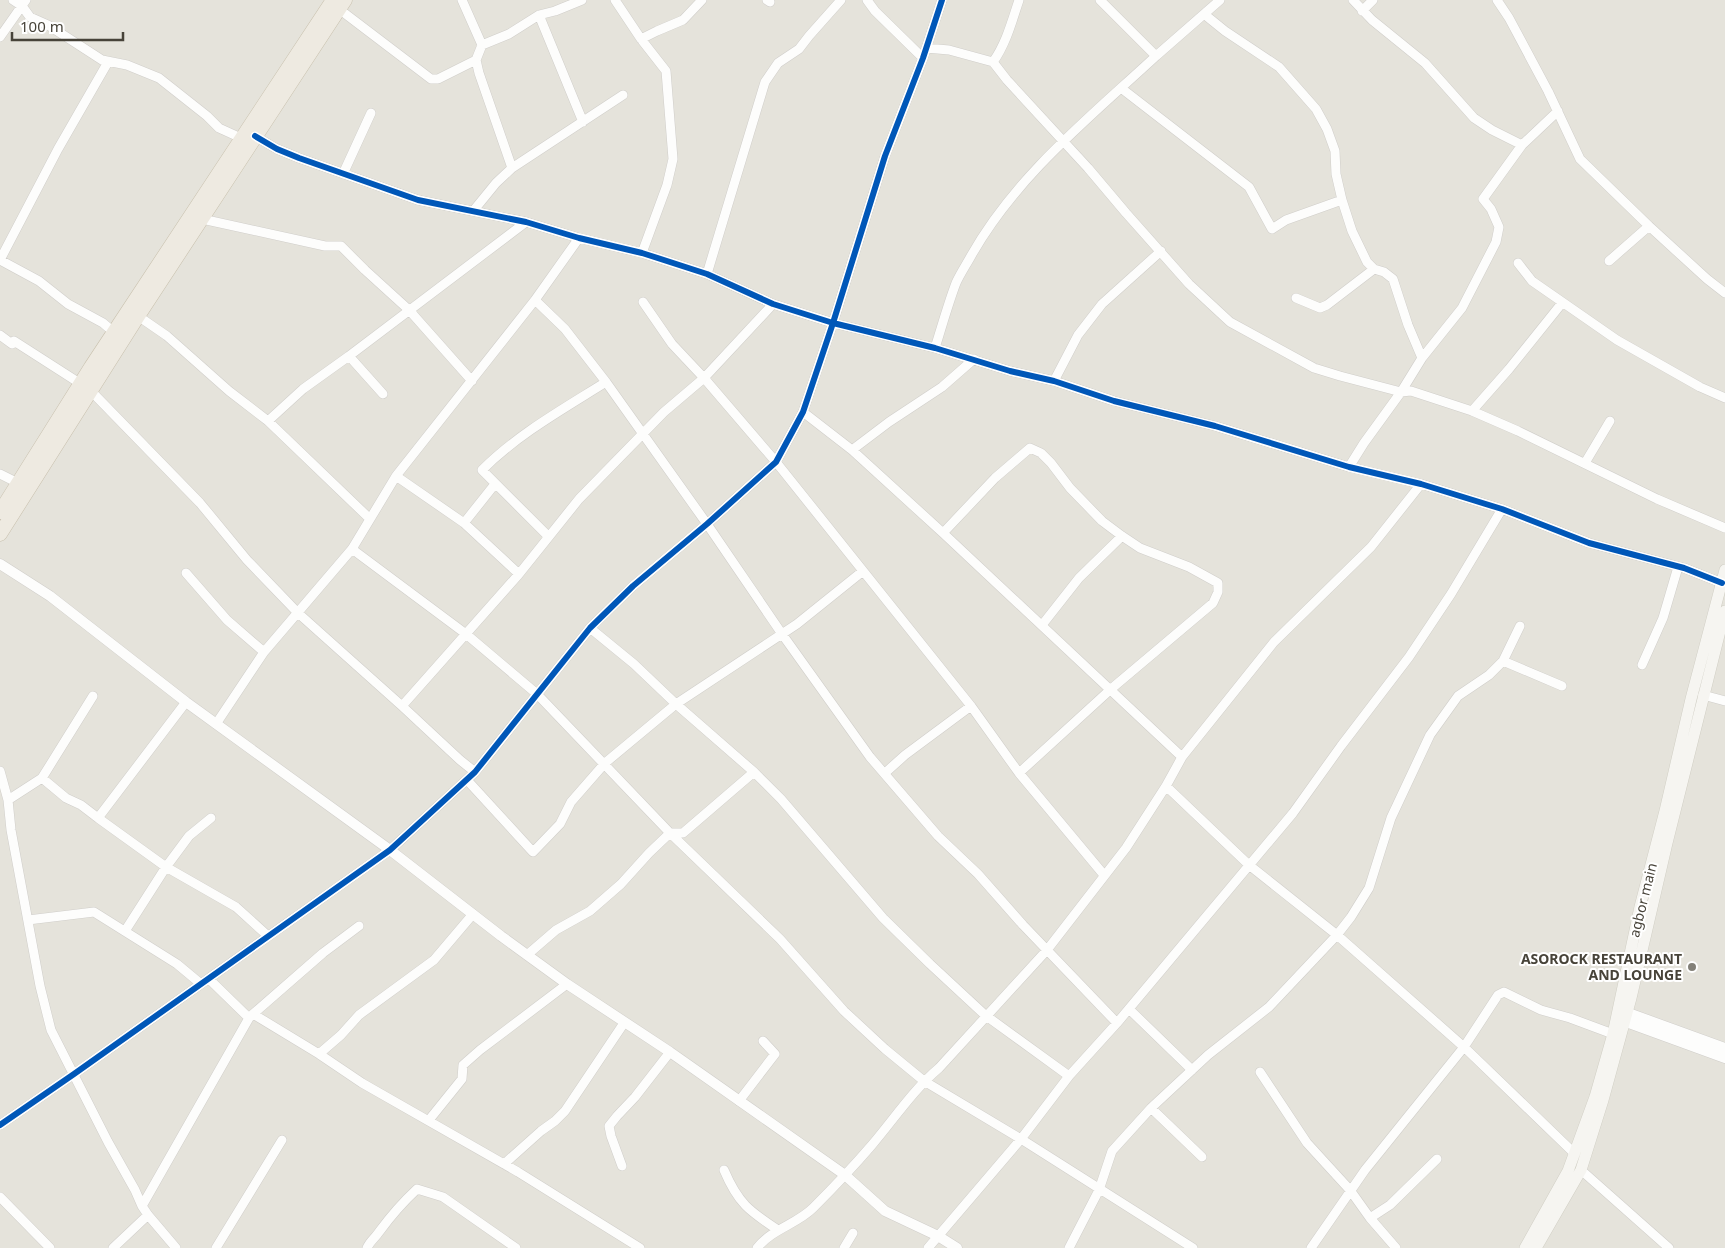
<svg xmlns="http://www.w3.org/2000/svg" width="1725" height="1248" font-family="'Noto Sans',sans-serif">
<rect width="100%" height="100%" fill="#f2f1ed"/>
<path fill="#e5e3db" d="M0,0H1725V1248H0Z"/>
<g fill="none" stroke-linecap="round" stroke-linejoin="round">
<g stroke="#d0ceca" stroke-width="10">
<path id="minor" d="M13,0L22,6L30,17L48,25L102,60L127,65L159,78L207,116L219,128L241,138
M462,0L482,45
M615,0L641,39L666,71L673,159L667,185L642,253
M767,0L770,2
M867,0L875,11L923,58
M1019,0C1012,21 1006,44 993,62L1007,80L1088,168L1126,213L1189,284L1230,322L1314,368L1340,376L1401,392L1411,391L1472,411L1518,431L1657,499L1725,528
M1353,0L1372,20L1425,63L1474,118L1492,130L1522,145
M1497,0L1509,18L1548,91L1580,159L1649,226L1707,279L1725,293
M339,9L431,79H438L476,60
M1362,11L1373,0
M539,15L583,122
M0,37L26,0
M641,39L657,31L683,20L702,0
M926,48L949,50L993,62
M1156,56L1220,0
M1121,88L1249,187L1272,229L1286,220L1342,200L1336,174L1335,151L1327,129L1316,109L1279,67L1225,31L1204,14
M255,136L277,149L299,158L418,200L526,222L579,238L642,253L707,274L773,304L833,323L935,348L1010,371L1054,381L1114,401L1215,426L1349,467L1421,484L1502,509L1589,543L1684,568L1722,583
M512,168L479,73L476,60L482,45L509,34L539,15L555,11L582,0
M343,174L371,113
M1342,200L1352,231L1367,262L1374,269L1384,272L1393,279L1408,325L1422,358
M474,210L496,183L512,168L623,95
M202,219L325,246H341L365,270L409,310L472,381
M0,260L58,149L108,62
M0,260L39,281L68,304L103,323L110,329L112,336
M1609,261L1649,226
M1518,263L1532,281L1617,340L1700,387L1725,398
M707,274L765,82L778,63L799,49L809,36L841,0
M1296,298L1320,308L1327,305L1374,269
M535,300L565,329L606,382L707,524L782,634L870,757L938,836L978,874L1023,925L1117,1023
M643,302L672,344L704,378L776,462L971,706L1019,773L1104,875
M138,316L167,336L229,391L268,421L369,518
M0,335L12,344
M14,341L81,384
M935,348C942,326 948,304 956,283C960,274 966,265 971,256C1016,176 1089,118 1156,56L1100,0
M349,356L383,394
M1054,381L1078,335L1102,304L1161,251
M91,391L200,503L247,560L298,613L402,706L460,760L475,772
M1472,411L1509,369L1562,303
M803,412L852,450L943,533L1182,757
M268,421L303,389L349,356L526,222
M852,450L889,422L942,387L974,359
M1585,463L1610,421
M1349,467L1364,443L1401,392L1422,358L1462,308L1496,242L1499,227L1491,209L1483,199L1522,145L1558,111
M0,474L18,483
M396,476L464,523L519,574
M464,523L495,484
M943,533L995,478L1030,448L1041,453L1051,463L1070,488L1102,521L1122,536L1140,548L1189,567L1218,583V592L1213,603L1111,689L1019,773
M548,536L482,470C518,434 563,409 606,382
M352,549L466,634L537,694L670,833L780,939L844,1011L885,1049L924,1081L1021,1139L1193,1248
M186,573L227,620L264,652
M1042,625L1079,578L1122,536
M590,628L634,664L676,704L754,772L781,799L883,918L930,964L985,1015L1069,1076
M1503,661L1562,686
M1642,665L1663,618L1678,567
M1703,695L1725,701
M186,702L98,818L166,867L236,907L268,936
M402,706L519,574L579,499L664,412L704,378L773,304
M216,724L264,652L352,549L396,476L535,300L579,238
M0,771L8,800L11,830L40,986L51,1030L108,1142L135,1190L142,1206L148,1215L176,1248
M885,773L905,755L971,706
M42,778L66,798L81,805L98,818
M467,780L533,852L560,824L571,802L605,763L676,704L797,624L863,571
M1166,786L1249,865L1337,935L1464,1047L1575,1154
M8,800L42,778L93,696
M28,920L94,912L177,964L201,984
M125,931L166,867L189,836L211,818
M527,955L556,930L590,911L621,884L649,853L670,833H683L754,772
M209,979L249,1018L253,1014L319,1054L362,1083L518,1172L640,1248
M1129,1009L1192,1070
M253,1014L323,953L359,926
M319,1054L341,1035L359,1015L434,960L473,914
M1260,1072L1307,1143L1350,1190L1370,1218L1396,1248
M739,1101L775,1054L763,1041
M1151,1108L1202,1157
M429,1120L462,1079L463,1065L480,1050L567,984
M0,1125L74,1074L390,850L475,772L590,628L633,586L707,524L776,462L803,412L833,323L885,156L923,58L942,0
M504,1164L541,1131L555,1121L565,1111L624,1023
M622,1166L611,1136L609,1126L617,1116L635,1097L670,1052
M724,1170C738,1203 749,1211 778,1230
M1581,1170L1669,1248
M0,1197L50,1248
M142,1206L249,1018
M1370,1218L1390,1205L1437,1159
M113,1248L148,1215
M216,1248L282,1140
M367,1248C370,1241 375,1238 379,1232C390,1217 403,1202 417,1189L443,1197L516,1248
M757,1248C772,1229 797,1224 813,1208C833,1188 853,1167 871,1146C894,1119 913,1090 939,1068L1047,950L1126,848L1166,786L1182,757L1274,642L1371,547L1421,484
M844,1248L853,1233
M928,1248L1021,1139L1069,1076L1117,1023L1293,813L1341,746L1409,657L1451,594L1502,509
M1069,1248L1099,1190L1112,1151L1151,1108L1208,1055L1269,1007L1337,935L1351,917L1369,888L1391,818L1430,735L1458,696L1489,675L1503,661L1520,626
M1311,1248L1365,1170L1464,1047L1498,995L1504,992L1541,1010L1570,1018L1613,1034"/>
</g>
<g stroke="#d0ceca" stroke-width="11">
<path id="tertiary" d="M0,564L50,596L186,702L390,850L501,936L567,984L670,1052L845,1175L885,1211L938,1236L957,1248
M1620,1010L1725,1048
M1618,1019L1725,1058"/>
</g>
<g stroke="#d0cec4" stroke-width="12">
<path id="secondary" d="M1525,1248L1568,1171L1595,1097L1613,1034L1640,907L1665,811L1691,699L1725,570
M1536,1248L1581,1170L1603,1100L1631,998L1667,843L1725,611"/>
</g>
<g stroke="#c7bfac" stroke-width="15">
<path id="trunk" d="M0,512L91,367L333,0
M0,534L138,316L345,0"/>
</g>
<use href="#minor" stroke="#fdfdfc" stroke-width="9"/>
<use href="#tertiary" stroke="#fdfdfc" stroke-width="10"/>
<use href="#secondary" stroke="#f6f5f1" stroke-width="11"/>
<use href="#trunk" stroke="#eeeae1" stroke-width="14"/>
<g stroke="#fff" stroke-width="9">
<path id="cycleway" d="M255,136L277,149L299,158L418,200L526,222L579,238L642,253L707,274L773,304L833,323L935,348L1010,371L1054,381L1114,401L1215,426L1349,467L1421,484L1502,509L1589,543L1684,568L1722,583
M0,1125L74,1074L390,850L475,772L590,628L633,586L707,524L776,462L803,412L833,323L885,156L923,58L942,0"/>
</g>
<use href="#cycleway" stroke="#0057b8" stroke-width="6"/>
</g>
<circle fill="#838078" stroke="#fff" stroke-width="2" cx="1692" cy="967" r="5"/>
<g text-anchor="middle" stroke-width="4" stroke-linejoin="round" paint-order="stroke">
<g font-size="14" fill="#474339" stroke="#fff">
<text transform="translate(1643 900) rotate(-76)" y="5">agbor main</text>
</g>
<g font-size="14" font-weight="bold" fill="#474339" stroke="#fff" text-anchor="end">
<text x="1682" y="964">ASOROCK RESTAURANT<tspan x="1682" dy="16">AND LOUNGE</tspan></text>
</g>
</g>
<path d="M12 32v8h111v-8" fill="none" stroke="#474339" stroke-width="2.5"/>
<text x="20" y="32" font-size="15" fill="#474339" stroke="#ffffff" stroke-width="4" paint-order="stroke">100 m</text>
</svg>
